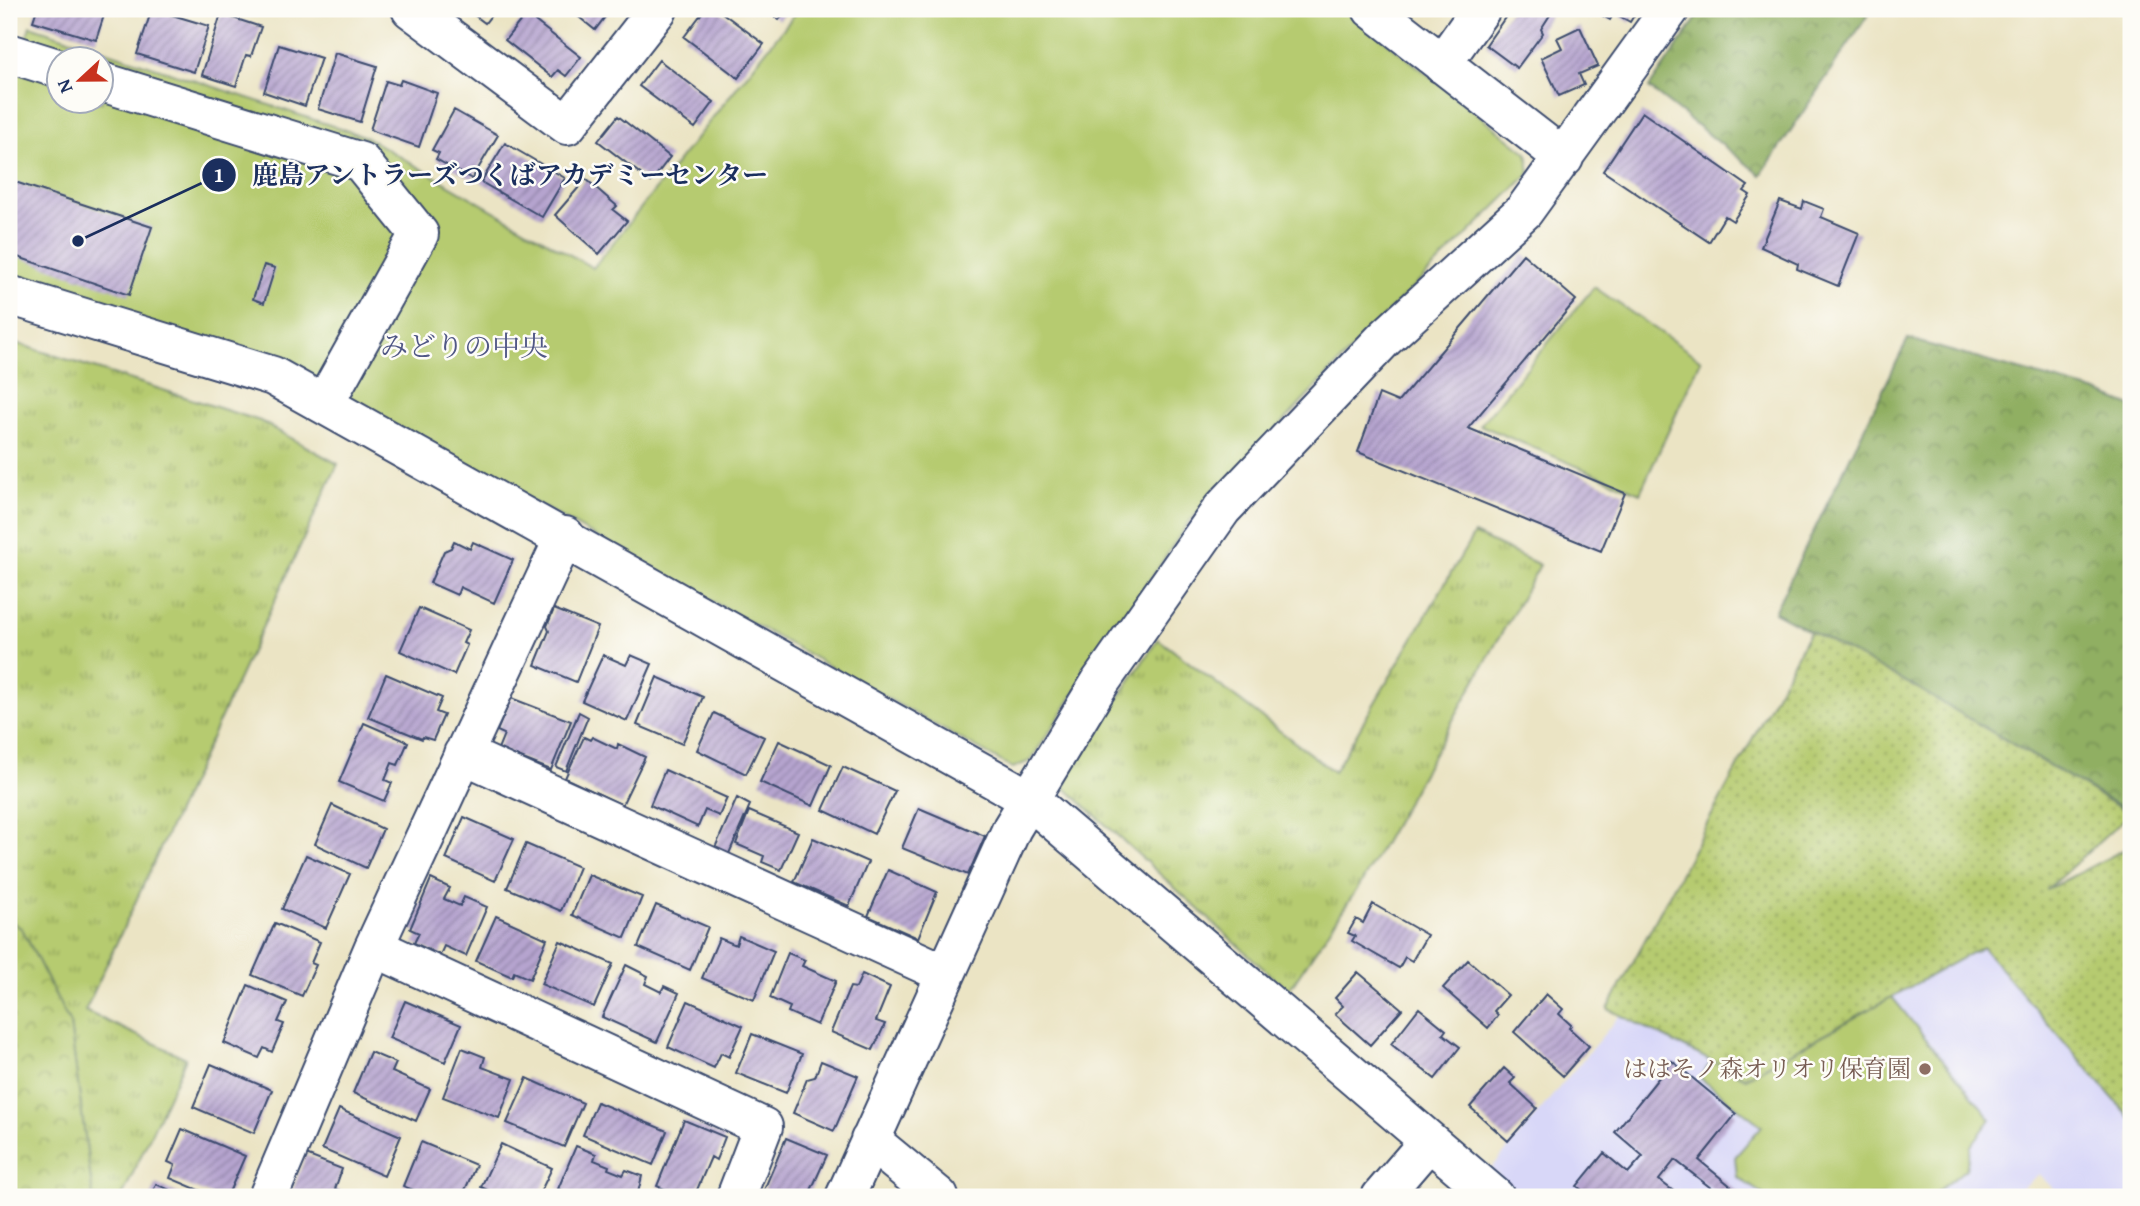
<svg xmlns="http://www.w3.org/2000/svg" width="2140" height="1206" font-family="'Gentium Book Plus','Noto Serif JP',serif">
<defs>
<pattern id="grass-tufts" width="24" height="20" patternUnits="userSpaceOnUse" patternTransform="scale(1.75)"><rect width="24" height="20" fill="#b6cb6f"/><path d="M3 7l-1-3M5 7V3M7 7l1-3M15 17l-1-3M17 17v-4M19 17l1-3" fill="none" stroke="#93a55e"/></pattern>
<pattern id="forest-crowns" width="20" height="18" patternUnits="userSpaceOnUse" patternTransform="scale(1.75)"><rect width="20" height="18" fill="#90af62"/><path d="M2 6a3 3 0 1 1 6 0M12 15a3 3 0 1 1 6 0" fill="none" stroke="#758f54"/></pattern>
<pattern id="park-crowns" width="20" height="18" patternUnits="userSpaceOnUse" patternTransform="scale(1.75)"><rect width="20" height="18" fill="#b6cb6f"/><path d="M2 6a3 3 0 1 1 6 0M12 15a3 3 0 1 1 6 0" fill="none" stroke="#93a55e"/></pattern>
<pattern id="garden-dots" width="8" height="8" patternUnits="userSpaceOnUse" patternTransform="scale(1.75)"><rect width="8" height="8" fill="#b6cb6f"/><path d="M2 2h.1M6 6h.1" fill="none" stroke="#93a55e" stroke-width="1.8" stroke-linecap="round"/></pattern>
<pattern id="building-hatch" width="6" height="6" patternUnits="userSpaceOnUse" patternTransform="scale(1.75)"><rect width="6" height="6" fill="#b6a4cf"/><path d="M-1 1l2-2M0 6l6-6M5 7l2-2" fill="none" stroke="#9386ab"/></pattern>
</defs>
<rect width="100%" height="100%" fill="#fdfcf7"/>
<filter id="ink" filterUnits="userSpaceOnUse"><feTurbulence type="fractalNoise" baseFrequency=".0143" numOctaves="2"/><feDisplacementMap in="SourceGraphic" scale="14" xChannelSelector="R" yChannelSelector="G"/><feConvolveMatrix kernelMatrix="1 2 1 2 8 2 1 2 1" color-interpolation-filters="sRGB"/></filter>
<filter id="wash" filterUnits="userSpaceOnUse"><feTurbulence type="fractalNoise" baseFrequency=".00686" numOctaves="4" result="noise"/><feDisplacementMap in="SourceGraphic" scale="28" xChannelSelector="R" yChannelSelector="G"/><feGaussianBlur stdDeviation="1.57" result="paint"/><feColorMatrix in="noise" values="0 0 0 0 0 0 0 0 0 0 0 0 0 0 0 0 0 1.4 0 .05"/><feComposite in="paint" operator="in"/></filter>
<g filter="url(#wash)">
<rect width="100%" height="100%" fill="#ebe4c4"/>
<path fill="#d8d7f8" d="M1982,947L2131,1119V1197H2061L2039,1174L2010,1197H1524L1491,1169L1620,1015L1746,1078Z"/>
<path fill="url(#grass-tufts)" stroke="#687d66" stroke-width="2" d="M9,341L260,421L338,464L85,1011L186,1058L122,1197H93L70,1024L22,929L9,920Z
M1474,534L1540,565L1362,882L1288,991L1061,784L1158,639L1334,772Z"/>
<path fill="url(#forest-crowns)" stroke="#566f60" stroke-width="2" d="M1703,9H1872L1761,175L1649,88Z
M1908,339L2097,392L2131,406V813L1917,688L1774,612Z"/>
<path fill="url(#park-crowns)" stroke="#687d66" stroke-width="2" d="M9,920L22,929L70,1024L93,1197H9Z"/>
<path fill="url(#garden-dots)" stroke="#687d66" stroke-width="2" d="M1810,631L1917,688L2130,814L2046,890L2131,846V1119L1982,947L1745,1078L1608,1009Z"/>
<path fill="#b6cb6f" stroke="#687d66" stroke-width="2" fill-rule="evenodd" d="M799,9H1345L1527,153L1530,173L1374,326L1188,523L1030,761L1013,768L292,368L9,278V96L30,26L366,137L593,268ZM60,60H102V102H60Z
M1594,287L1701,360L1640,493L1480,425Z
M1892,997L1991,1119L1971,1146L1966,1169L1930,1197H1767L1737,1177L1735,1157L1762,1126L1700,1078L1712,1061L1746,1078Z"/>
<g id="blocks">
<path fill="url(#building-hatch)" d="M37,9H106L96,40L33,21Z
M152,9L209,26L194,72L137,54Z
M466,9H496L485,23Z
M569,9H611L595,30Z
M705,9H717L764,44L738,78L684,37Z
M764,9H788L779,20Z
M1511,9H1541L1550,15L1541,29L1543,33L1517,68L1486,45Z
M1591,9H1638L1630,22L1614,13L1610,20Z
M221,14L261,27L251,56L246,55L236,86L202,75Z
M526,14L581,57L566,76L558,70L552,77L505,40Z
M1580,27L1598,66L1579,74L1584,85L1559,96L1541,58L1562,48L1557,38Z
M279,45L321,58L305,106L264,92Z
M335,53L377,66L360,122L318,109Z
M659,60L714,102L695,128L639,86Z
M401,80L437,93L419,147L370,130L386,81L399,85Z
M454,110L498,135L472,179L436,159L439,153L432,150Z
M1642,112L1748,186L1744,191L1750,195L1733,221L1725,216L1709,242L1603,171Z
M618,116L670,157L651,182L598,141Z
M505,143L565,178L542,217L481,182Z
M586,179L617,206L613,210L627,221L599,254L555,215Z
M9,180L152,227L129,295L9,254Z
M1780,201L1802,209L1804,201L1824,209L1821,217L1859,233L1838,286L1797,269L1798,264L1761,247Z
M1523,254L1576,300L1468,428L1625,493L1601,551L1358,452L1379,394L1398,402Z
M264,265L275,268L264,303L253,299Z
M454,541L470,549L473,542L513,560L494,603L460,587L457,595L430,583L444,551L451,548Z
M419,608L469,630L463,643L467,645L454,675L400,651Z
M554,609L598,627L576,682L535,665L549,631L547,626Z
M603,655L626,665L631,655L652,664L627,721L582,701Z
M386,674L442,698L436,712L444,715L433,740L423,737L422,739L368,717Z
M657,677L703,697L682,744L637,725Z
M511,698L571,721L551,770L498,749L504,734L497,731Z
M579,712L588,717L566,771L556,767Z
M714,713L764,737L746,774L697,750Z
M364,723L408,742L398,765L392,763L385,780L392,783L384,801L339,782Z
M584,737L590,740L592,737L617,749L618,744L645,757L622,805L565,778Z
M779,741L831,765L813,806L760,782Z
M843,767L895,791L874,834L823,810Z
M665,770L727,798L719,816L705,810L698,827L650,805Z
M737,798L750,805L728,856L714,850Z
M332,805L383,829L366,868L315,844Z
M919,808L985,836L968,875L902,848Z
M749,811L798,832L781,870L762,862L764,856L736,844Z
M464,817L514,839L495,881L446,859Z
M813,838L868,862L849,906L794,882Z
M526,844L579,867L561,911L507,888Z
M306,855L350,874L326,928L282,909Z
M888,870L937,892L918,938L868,916Z
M589,875L642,897L625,938L572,915Z
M431,879L450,888L444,899L460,906L464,897L487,907L466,956L444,946L440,955L414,943L419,933L410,929Z
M1373,904L1427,935L1412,961L1405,957L1399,968L1352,941L1355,936L1348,933L1356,919L1363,923Z
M656,905L708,927L690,970L638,947Z
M496,916L547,939L530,979L514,972L512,977L476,961Z
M275,923L320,942L311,963L316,965L302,996L252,975Z
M739,936L774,951L754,1000L702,978L719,938L736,945Z
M560,941L613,964L594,1007L541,984Z
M788,953L805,960L802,966L836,981L817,1025L788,1012L790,1007L770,998Z
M1468,960L1508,995L1494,1011L1498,1015L1488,1028L1443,988Z
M626,965L648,976L645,984L661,992L664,986L679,993L657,1042L602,1017Z
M1358,972L1402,1009L1370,1045L1335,1014L1343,1006L1335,998Z
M862,974L890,987L876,1021L885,1024L873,1050L831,1032L850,987L856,988Z
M248,985L287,1002L278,1022L284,1024L272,1052L264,1048L259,1058L224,1043Z
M1546,994L1563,1009L1559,1014L1571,1025L1569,1028L1589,1046L1563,1076L1514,1032Z
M405,1001L461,1025L445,1062L389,1038Z
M688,1001L743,1026L729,1057L721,1053L714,1068L668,1047Z
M1419,1008L1446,1030L1443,1034L1460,1047L1435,1079L1391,1044Z
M752,1034L802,1054L786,1093L736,1073Z
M462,1048L485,1057L482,1067L514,1079L499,1118L443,1097Z
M370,1052L396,1063L392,1072L430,1089L416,1121L353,1093Z
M821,1061L858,1076L834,1131L793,1113L807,1079L815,1077Z
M1672,1061L1736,1114L1699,1160L1744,1197H1712L1716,1192L1675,1160L1659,1180L1681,1197H1590L1577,1186L1604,1153L1628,1173L1643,1156L1615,1132Z
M211,1064L272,1090L254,1133L193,1107Z
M1504,1068L1515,1078L1510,1083L1537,1108L1508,1141L1470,1107Z
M527,1078L583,1103L564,1147L507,1123Z
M597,1102L667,1131L653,1165L583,1135Z
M339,1109L401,1136L384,1176L322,1149Z
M684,1120L725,1137L716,1160L711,1157L694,1197H683L657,1186Z
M182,1129L245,1156L227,1197H215L170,1178L175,1165L168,1162Z
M786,1138L827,1155L808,1197H761Z
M421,1142L476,1165L462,1197H430L403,1186Z
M501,1144L552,1168L538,1197H502L481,1187Z
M576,1146L596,1154L594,1160L609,1166L608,1169L623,1175L626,1170L642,1176L637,1197H578L558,1189Z
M306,1155L342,1169L335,1189L345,1193L344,1197H290Z
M156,1184L186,1197H151Z"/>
</g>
</g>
<g filter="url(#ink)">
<use href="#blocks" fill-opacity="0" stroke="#3a4a6d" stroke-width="2"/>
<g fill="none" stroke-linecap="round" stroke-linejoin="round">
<g stroke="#3a4a6d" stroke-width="42">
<path id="minor" d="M411,9L567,125L658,9
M1372,9L1564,158
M9,53L60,69
M1442,64L1481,9
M102,82L361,162L419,234L324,404
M9,295L273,376L1029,799L1495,1197
M463,754L946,974
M374,947L763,1127L736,1197
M870,1140L939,1197
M268,1197L374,947L565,536
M845,1197L1012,828L1101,681L1222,509L1384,339L1524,211L1670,9
M1381,1197L1429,1141"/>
</g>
<use href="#minor" stroke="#fff" stroke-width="38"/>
</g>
</g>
<circle fill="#8d6e63" stroke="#fdfcf7" stroke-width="2.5" cx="1925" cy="1069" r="7"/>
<g text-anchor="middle" stroke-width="5" stroke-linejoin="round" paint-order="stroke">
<g font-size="24" fill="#785e54" stroke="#fdfcf7" text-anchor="end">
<text x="1911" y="1077">ははそノ森オリオリ保育園</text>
</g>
<g font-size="28" fill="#515886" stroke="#fdfcf7">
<text x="464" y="356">みどりの中央</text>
</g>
</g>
<path fill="none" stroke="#1b2f5e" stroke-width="2.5" d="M78 241L219 175"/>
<g fill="#1b2f5e" stroke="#fdfcf7" stroke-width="2.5">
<circle cx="78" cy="241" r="7"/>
<circle cx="219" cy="175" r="18"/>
</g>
<g font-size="21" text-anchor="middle" font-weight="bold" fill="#fff">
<text x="219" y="182">1</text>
</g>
<g font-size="26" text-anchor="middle" font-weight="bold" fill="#1b2f5e" stroke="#fdfcf7" stroke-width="5" stroke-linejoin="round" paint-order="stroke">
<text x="510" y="184">鹿島アントラーズつくばアカデミーセンター</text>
</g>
<rect width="2140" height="1206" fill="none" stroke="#fdfcf7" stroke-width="35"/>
<g transform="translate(80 80) rotate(248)"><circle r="33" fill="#fdfcf7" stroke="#a3aaba" stroke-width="2"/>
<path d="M0-5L12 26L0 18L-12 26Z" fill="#c8321e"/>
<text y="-10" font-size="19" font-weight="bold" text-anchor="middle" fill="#1b2f5e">N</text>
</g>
</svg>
